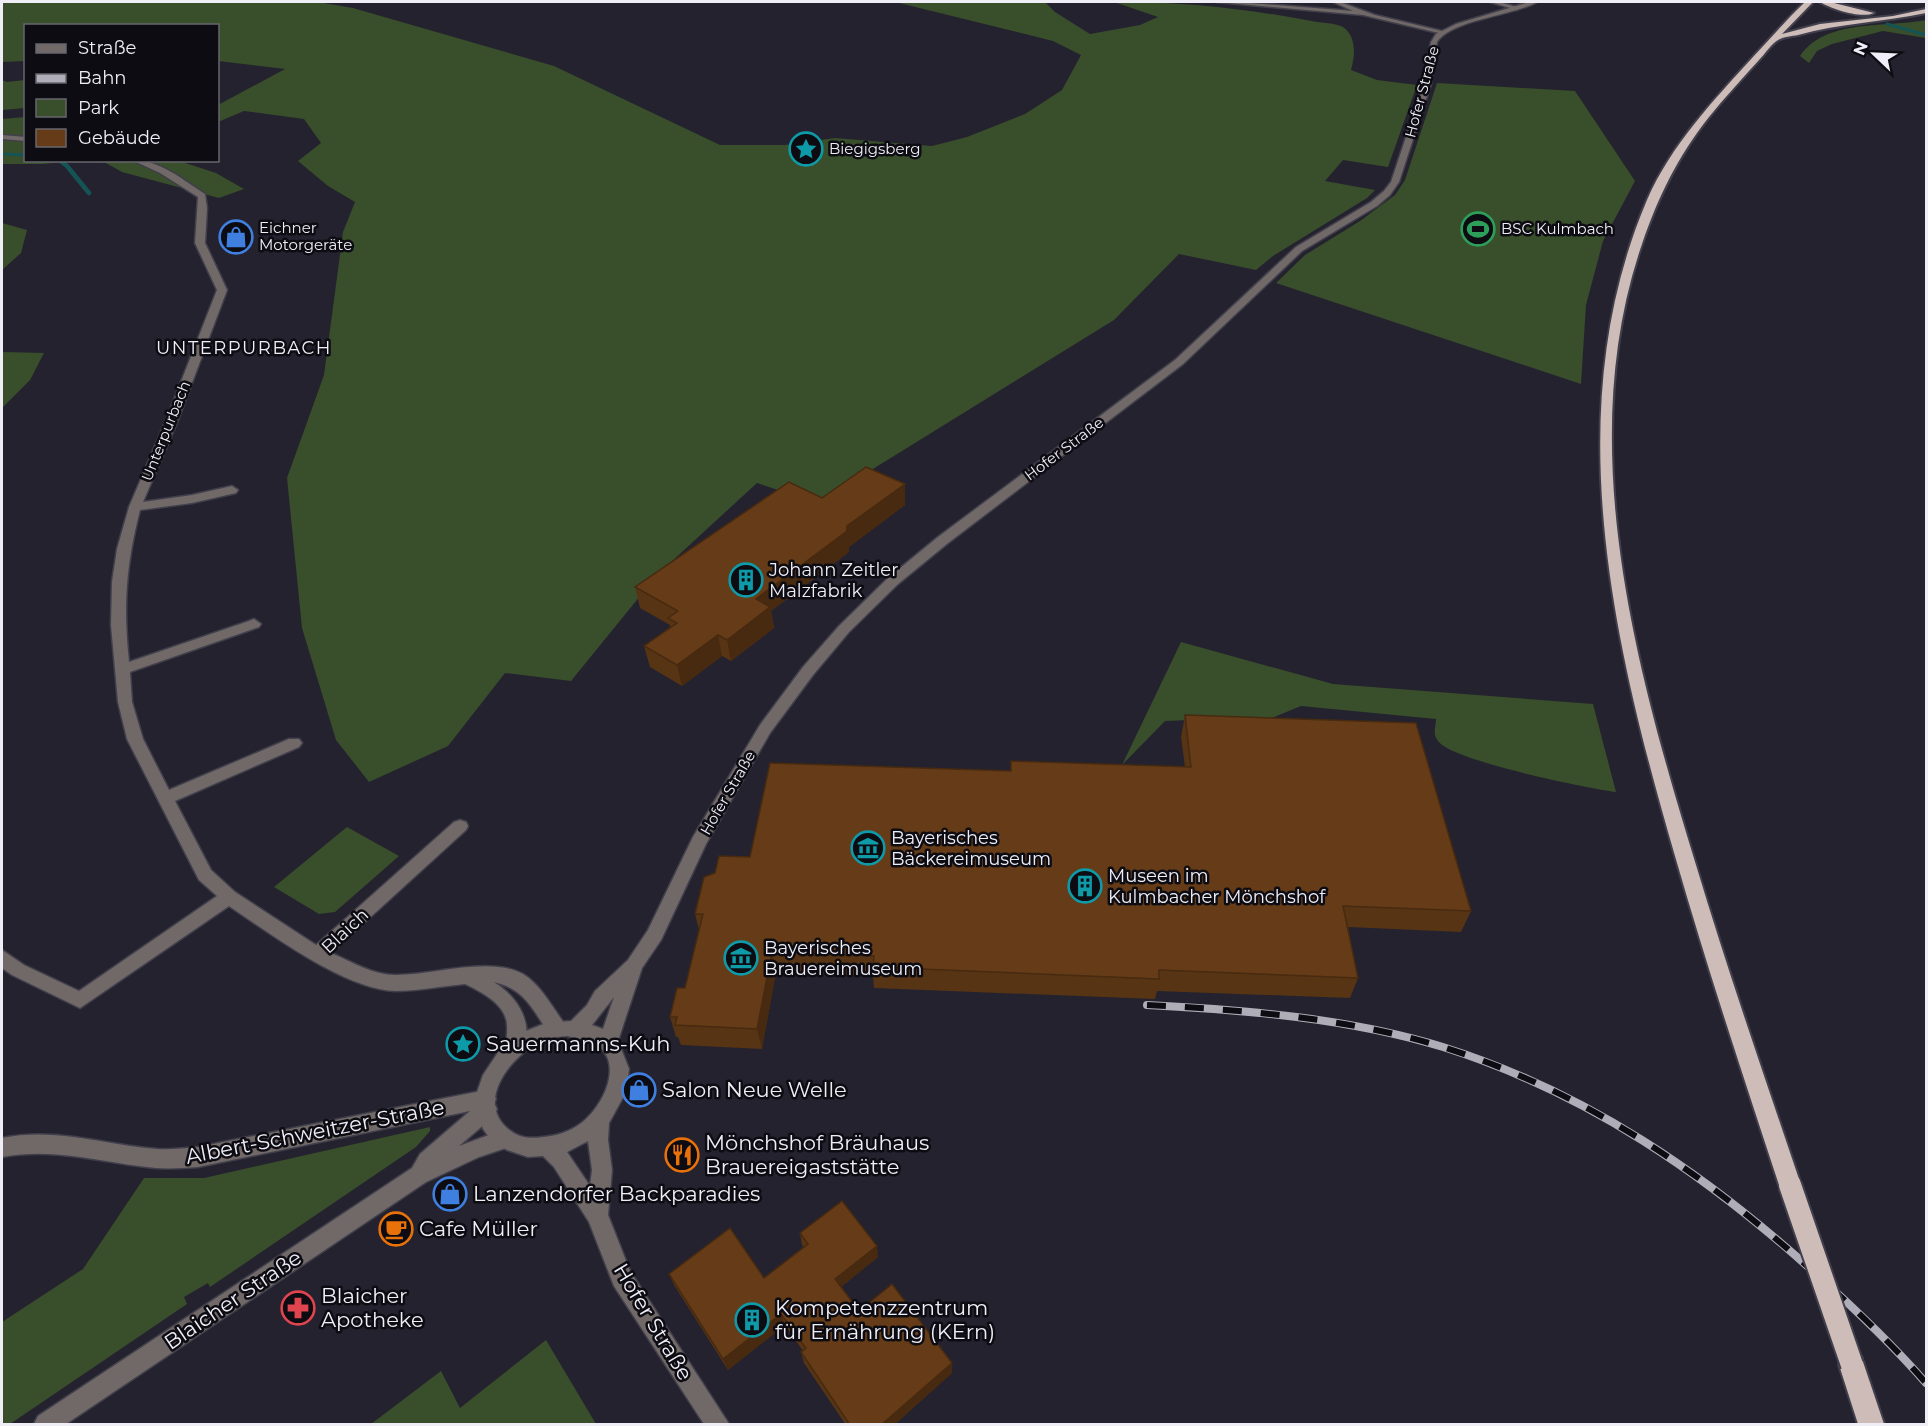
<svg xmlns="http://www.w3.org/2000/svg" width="1928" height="1426" font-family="Montserrat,sans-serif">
<rect width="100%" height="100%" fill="#24222f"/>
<path fill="#394e2b" d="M2,2H318L353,8L554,66L720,145H785L835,138L932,146L967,137L1025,114L1062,90L1081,55L1053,41L895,2H1045L1055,12L1090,34L1140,25L1158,17L1114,2C1181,1 1247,9 1312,21C1321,23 1336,23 1343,27C1357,37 1355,56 1351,70L1377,80L1417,85L1388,167L1343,160L1325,181L1375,190L1367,198L1273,256L1256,270L1179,254L1114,320L818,503L757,483L658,574L571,681L505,673L448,746L369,782L336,740L302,628L287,478L324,375L343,232L355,202L328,186L298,161L321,143L304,119L244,111L218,122V105L285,69L218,61V26H26L25,61L2,62Z
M1926,20V38L1883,31L1832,44L1817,51L1809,63L1800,56C1826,18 1886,28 1926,20Z
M2,80L7,82L25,80V108L2,110Z
M1437,83L1575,91L1635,181L1603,241L1586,305L1581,384L1276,283L1305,255L1360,221L1395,195L1405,180Z
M25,117L26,160L73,161L43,164H2V119Z
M81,161H179L216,173L244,189L219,198L122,172L106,163Z
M2,223L27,230L21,253L2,270Z
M2,352L44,353L30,380L2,408Z
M1181,642L1333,684L1593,704L1616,792C1587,788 1452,761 1438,741C1432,734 1436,726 1436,719L1301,706L1255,725L1218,719L1165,721L1122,765Z
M347,827L399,856L335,912L319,914L274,887Z
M430,1127V1131L416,1147L210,1287L208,1283L184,1297L187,1304L10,1424H2V1322L83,1269L144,1178H204Z
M546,1340L596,1424H371L441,1371L460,1408Z"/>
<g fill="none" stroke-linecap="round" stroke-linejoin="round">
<path stroke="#155455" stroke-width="3" d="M1887,24L1926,35
M2,154L26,155"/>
<path stroke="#155455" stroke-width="4.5" d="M59,160L67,166L89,193"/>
<g stroke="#403f4b" stroke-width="3">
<path id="minor" d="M1217,2H1237L1353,11L1333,2H1340L1375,15L1446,32L1443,34L1363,15Z
M1490,2H1499L1520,8L1517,10Z
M2,135L26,137V141L2,139Z
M132,160C160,160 183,180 205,194L207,208L205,243L227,290L178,420L143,502L192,495L232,486L238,490L236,493L192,503L140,510C126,565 123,605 129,662L249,621L254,619L261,624L259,627L130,672L132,702L143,739L169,790L289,739H299L302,743L299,747L175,801L211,870L235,892L316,945L454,822L460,820L466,822L468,826L466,830L331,953C352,962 373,975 396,975C433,975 490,956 523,974C541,985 552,1007 564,1023L566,1029L564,1035L557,1037L550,1035C533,1010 525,989 494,982C519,998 535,1025 522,1054L515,1057L508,1054C504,1045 508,1036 507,1026C507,1005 482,992 465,984C442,986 419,991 396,991C345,990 271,934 229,906L80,1008L12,975L2,968V950L24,965L79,991L217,896L199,880L127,739L118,702L111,625L112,582L117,549L129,507L166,420L217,290L195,243L198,197L160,173Z
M486,1090L493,1093L496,1099L494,1103L497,1109L494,1116L459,1146L505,1129L512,1132L515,1139L512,1146L479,1157L426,1182L66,1424H34L38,1416L412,1168L420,1154L470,1111L198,1167C184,1168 170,1169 156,1168C102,1163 57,1147 2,1157V1138C55,1127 104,1145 157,1149C170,1150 184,1148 198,1147Z"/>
</g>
<g stroke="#403f4b" stroke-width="3">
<path id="tertiary" d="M1529,2H1537C1515,15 1450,20 1437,42L1431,84L1399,182L1390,195L1377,206L1302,251L1183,364L948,543L898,584L849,632L813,675L770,733L706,844L661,940L642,968L618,1041L629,1069L626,1092L609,1123L608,1140L612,1170L608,1215L630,1271L729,1424H704L614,1286L589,1222L554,1167L543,1156L528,1157L507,1150L492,1141L483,1129L476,1109V1095L483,1075L499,1051L521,1033L546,1023L571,1021L587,1005L595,991L628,960L648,930L693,837L760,725L803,667L839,626L888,578L938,537L1175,360L1296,247L1371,202L1384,191L1391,182L1407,134L1423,84L1431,42L1436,34L1456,24ZM614,997L603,1029L592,1025ZM567,1036C574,1038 582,1039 589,1041C630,1057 602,1111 577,1126C566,1133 555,1136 543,1137C530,1139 519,1138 508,1129C475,1101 511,1056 540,1042C548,1038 558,1037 567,1036ZM588,1141L592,1170L590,1186L567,1152Z"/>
</g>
<g stroke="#403f4b" stroke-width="4">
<path id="trunk" d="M1805,2H1813L1782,34L1820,24L1893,16L1926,9V13C1884,22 1840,23 1798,35C1792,36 1783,37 1778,40C1771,44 1765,54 1759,60C1742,79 1725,97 1709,117C1678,156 1658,197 1642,244C1573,445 1636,669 1696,865C1728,972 1765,1078 1801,1185L1798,1193L1790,1196L1782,1193L1779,1185C1743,1076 1707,967 1675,856C1614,646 1557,411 1647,200C1671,145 1713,101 1753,57C1770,39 1787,19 1805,2Z
M1820,2H1830L1874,13C1861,19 1832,9 1820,2Z
M1852,1352L1861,1356L1884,1424H1858L1839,1365L1843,1356Z"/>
</g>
<use href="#minor" fill="#716967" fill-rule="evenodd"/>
<use href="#tertiary" fill="#716967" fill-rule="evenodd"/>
<use href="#trunk" fill="#cebcb8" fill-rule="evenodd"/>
<g stroke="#afaeb8" stroke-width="8">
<path id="rail" d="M1147,1005C1246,1010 1348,1018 1443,1047C1586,1092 1707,1175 1816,1274C1855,1309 1892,1344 1926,1383"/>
</g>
<use href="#rail" stroke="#0d0c12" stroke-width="6" stroke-dasharray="19" stroke-linecap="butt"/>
<g stroke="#403f4b" stroke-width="26" stroke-linecap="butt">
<path id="trunk-bridge" d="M1790,1185L1852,1365"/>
</g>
<use href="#trunk-bridge" stroke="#cebcb8" stroke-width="22"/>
</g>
<path fill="#573414" d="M822,498L905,505L849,547V552L771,611L774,628L731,661L722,656L682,686L650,667L644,646L670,627V625L640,608L635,587Z
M1185,715L1471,911L1461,932L1348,927L1358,978L1350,998L1157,991L1155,999L874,988L873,976L776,972L762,1049L681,1045L678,1037H676L670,1017L685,988L699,930L695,914L750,857L1011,771L1185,767L1181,737Z
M800,1233L878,1257L841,1287L859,1311L952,1373L894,1425H846L804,1363L801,1352L803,1351L785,1325L728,1370L674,1285L669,1274L764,1278L804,1247L802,1245Z"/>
<path fill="#472a10" d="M905,484V505L849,547V552L771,611L774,628L731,661L727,640L756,599L847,526Z
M718,635L722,656L682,686L677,665Z
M772,952L776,972L762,1049L757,1029Z
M877,1246L878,1257L837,1290L835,1279Z
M781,1314L785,1325L728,1370L723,1359Z
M952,1363V1373L894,1425H881Z"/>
<path fill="#653c17" stroke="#472a10" stroke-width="1.5" d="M866,467L905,484L847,526V531L756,599L770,607L727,640L718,635L677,665L644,646L677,623L668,618L678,611L635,587L789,482L822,498Z
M1185,715L1416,723L1471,911L1343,906L1358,978L1159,970V979L873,967L874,956L772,952L757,1029L675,1025L677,1017H670L677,988H685L703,914H695L704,877L715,873L719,856L750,857L770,763L1011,771V761L1191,767Z
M842,1201L877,1246L835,1279L859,1311L892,1284L952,1363L881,1425H850L801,1352L806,1348L781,1314L723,1359L669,1274L730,1228L764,1278L808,1244L800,1233Z"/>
<defs>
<g id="sight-ring" transform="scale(1.725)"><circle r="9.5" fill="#0d0c12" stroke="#0f9aa8" stroke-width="1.5"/><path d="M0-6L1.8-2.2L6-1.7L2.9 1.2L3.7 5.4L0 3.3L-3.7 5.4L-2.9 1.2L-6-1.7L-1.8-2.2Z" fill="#0f9aa8"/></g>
<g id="stadium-ring" transform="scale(1.725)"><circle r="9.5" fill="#0d0c12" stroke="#2e9e5b" stroke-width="1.5"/><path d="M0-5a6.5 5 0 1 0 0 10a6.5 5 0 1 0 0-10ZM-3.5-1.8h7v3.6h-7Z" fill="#2e9e5b"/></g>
<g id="shop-ring" transform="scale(1.725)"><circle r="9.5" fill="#0d0c12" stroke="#3f7fe0" stroke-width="1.5"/><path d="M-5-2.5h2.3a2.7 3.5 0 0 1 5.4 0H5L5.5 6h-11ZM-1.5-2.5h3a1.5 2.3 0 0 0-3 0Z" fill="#3f7fe0"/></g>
<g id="building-ring" transform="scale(1.725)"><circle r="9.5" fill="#0d0c12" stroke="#0f9aa8" stroke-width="1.5"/><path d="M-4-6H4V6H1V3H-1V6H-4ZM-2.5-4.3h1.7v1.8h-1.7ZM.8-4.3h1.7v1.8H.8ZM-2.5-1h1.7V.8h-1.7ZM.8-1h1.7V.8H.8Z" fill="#0f9aa8"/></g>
<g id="museum-ring" transform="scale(1.725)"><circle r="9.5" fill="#0d0c12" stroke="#0f9aa8" stroke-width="1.5"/><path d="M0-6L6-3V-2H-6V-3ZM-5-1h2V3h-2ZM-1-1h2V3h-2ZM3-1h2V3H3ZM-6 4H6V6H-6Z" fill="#0f9aa8"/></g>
<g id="restaurant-ring" transform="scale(1.725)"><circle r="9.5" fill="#0d0c12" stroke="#e8710a" stroke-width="1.5"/><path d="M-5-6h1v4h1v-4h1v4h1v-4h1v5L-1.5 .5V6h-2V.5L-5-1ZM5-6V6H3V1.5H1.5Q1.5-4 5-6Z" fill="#e8710a"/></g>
<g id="cafe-ring" transform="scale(1.725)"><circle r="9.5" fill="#0d0c12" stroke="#e8710a" stroke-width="1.5"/><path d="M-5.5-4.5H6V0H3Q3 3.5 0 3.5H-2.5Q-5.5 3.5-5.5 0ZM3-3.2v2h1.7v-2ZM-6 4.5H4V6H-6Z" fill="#e8710a"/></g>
<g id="pharmacy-ring" transform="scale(1.725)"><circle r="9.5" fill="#0d0c12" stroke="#e0444e" stroke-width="1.5"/><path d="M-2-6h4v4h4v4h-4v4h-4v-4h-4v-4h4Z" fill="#e0444e"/></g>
</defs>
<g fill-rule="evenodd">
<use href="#sight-ring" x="806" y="149"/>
<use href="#stadium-ring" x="1478" y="229"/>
<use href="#shop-ring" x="236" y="237"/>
<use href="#building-ring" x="746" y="580"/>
<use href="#museum-ring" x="868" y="848"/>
<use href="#building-ring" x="1085" y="886"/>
<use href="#museum-ring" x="741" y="958"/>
<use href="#sight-ring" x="463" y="1044"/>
<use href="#shop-ring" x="639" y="1090"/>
<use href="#restaurant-ring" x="682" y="1155"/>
<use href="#shop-ring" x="450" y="1194"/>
<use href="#cafe-ring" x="396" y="1229"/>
<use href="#pharmacy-ring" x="298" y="1308"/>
<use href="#building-ring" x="752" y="1320"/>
</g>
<g text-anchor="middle" stroke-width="5" stroke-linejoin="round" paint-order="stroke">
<g font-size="15" fill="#efeef7" stroke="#0d0c12">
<text transform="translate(1422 92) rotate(-75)" y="5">Hofer Straße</text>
<text transform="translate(166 431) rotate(-68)" y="5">Unterpurbach</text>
<text transform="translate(1064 449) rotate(-37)" y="5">Hofer Straße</text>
<text transform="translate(728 793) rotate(-60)" y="5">Hofer Straße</text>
</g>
<g font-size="15" fill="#efeef7" stroke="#0d0c12" text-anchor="start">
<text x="829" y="154">Biegigsberg</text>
<text x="259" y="233">Eichner<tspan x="259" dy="17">Motorgeräte</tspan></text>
<text x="1501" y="234">BSC Kulmbach</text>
</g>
<g font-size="18" letter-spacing="1.5" fill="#efeef7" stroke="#0d0c12">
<text x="244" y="354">UNTERPURBACH</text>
</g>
<g font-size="18" fill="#efeef7" stroke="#0d0c12" text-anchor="start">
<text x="769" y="576">Johann Zeitler<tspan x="769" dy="21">Malzfabrik</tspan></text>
<text x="891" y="844">Bayerisches<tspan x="891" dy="21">Bäckereimuseum</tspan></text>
<text x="1108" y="882">Museen im<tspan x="1108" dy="21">Kulmbacher Mönchshof</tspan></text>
<text x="764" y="954">Bayerisches<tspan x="764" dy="21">Brauereimuseum</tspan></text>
</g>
<g font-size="18" fill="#efeef7" stroke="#0d0c12">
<text transform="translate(345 931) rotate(-43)" y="6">Blaich</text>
</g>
<g font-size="21" fill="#efeef7" stroke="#0d0c12" text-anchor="start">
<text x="486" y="1051">Sauermanns-Kuh</text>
<text x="662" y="1097">Salon Neue Welle</text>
<text x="705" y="1150">Mönchshof Bräuhaus<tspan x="705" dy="24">Brauereigaststätte</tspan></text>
<text x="473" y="1201">Lanzendorfer Backparadies</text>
<text x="419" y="1236">Cafe Müller</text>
<text x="321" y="1303">Blaicher<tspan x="321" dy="24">Apotheke</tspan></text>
<text x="775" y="1315">Kompetenzzentrum<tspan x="775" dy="24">für Ernährung (KErn)</tspan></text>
</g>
<g font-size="21" fill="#efeef7" stroke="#0d0c12">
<text transform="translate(315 1132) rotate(-11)" y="7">Albert-Schweitzer-Straße</text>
<text transform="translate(233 1300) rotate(-34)" y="7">Blaicher Straße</text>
<text transform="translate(653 1322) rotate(59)" y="7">Hofer Straße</text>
</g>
</g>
<rect width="1928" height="1426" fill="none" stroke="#efeef7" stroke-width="6"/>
<rect x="24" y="24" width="195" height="138" fill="#0d0c12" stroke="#67666e" stroke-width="1.5"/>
<rect x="36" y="44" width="30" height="9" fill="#716967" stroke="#67666e" stroke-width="1.5"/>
<text x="78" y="54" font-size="18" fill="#efeef7">Straße</text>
<rect x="36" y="74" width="30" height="9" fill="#afaeb8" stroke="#67666e" stroke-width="1.5"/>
<text x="78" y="84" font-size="18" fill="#efeef7">Bahn</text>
<rect x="36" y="99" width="30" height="18" fill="#394e2b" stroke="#67666e" stroke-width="1.5"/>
<text x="78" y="114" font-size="18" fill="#efeef7">Park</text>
<rect x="36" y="129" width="30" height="18" fill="#653c17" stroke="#67666e" stroke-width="1.5"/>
<text x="78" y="144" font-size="18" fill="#efeef7">Gebäude</text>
<g transform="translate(1874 54) rotate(293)" stroke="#0d0c12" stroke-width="4.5" paint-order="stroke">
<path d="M0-4.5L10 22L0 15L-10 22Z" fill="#efeef7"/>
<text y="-9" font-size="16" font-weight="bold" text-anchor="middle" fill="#efeef7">N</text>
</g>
</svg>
